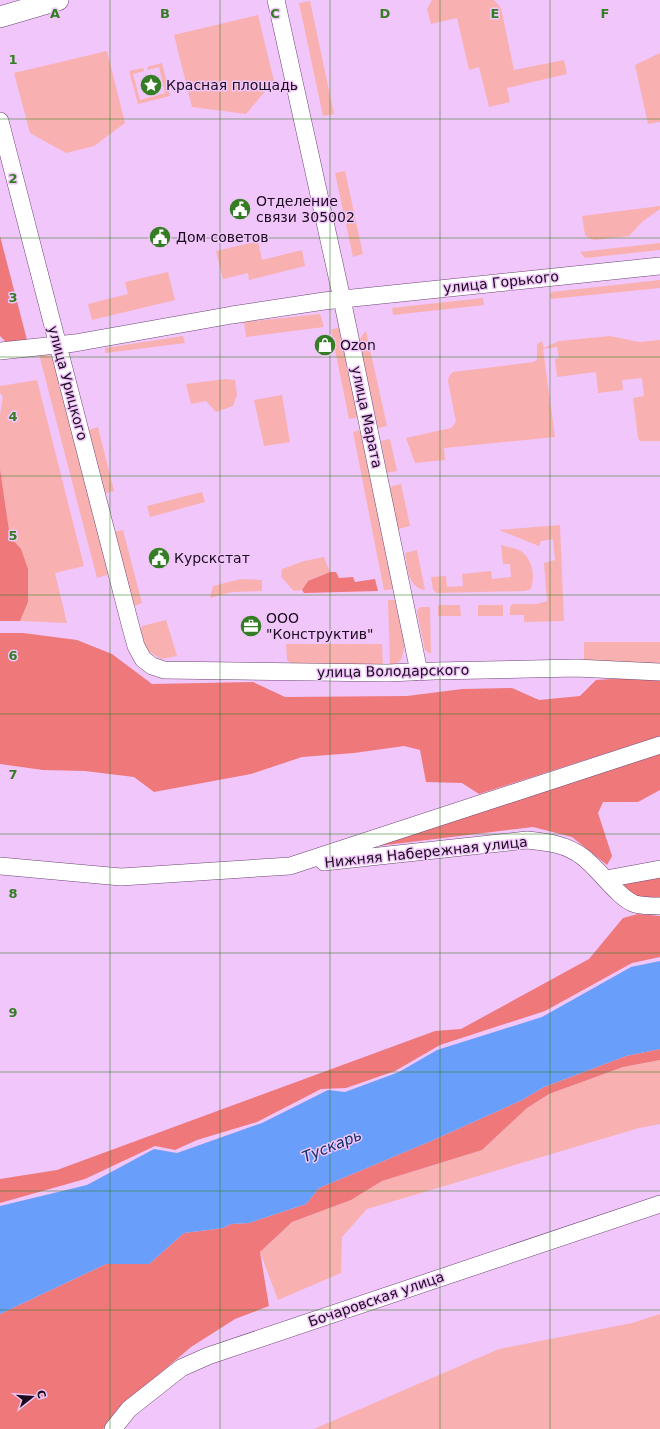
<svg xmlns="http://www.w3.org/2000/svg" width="660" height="1429" font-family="'DejaVu Sans',sans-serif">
<rect width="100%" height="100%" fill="#f1c6fa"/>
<path fill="#f8b1b0" d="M432,0H494L501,8L514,70L564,60L567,74L507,88L510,102L489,107L479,67L469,70L457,18L431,24L427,9Z
M310,1L334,114L323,116L299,3Z
M258,15L274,81L246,114L192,107L174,35Z
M107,51L125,123L94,146L66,153L30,133L14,73Z
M660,53V122L648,124L635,65Z
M162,63L170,96L138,104L129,71L143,68L144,71L133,74L140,100L165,93L159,67L148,70L147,67Z
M345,171L363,254L353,257L335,173Z
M660,206V209L642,222L629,236L594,240L589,238L585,235L582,216Z
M258,241L262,260L302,250L305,266L249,280L248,273L223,279L216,251Z
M660,243V250L585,258L580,252Z
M168,272L175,300L92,320L88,304L128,294L125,282Z
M660,280V288L551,299L550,294L552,292Z
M483,298L484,305L393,315L392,308Z
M320,314L324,327L246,337L244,322Z
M340,327L358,417L349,419L331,330Z
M366,331L387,426L378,428L359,342L363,334Z
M183,336L185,343L105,353V348Z
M610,336L639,342L660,340V441H640L638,438L633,398L644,396L642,378L622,380L623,390L598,393L596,372L557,377L555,359L559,358L557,347L543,349L555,437L444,448L445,460L415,463L406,438L451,428L456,422L448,381L449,376L453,372L533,362L537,360V344L542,341L544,348L559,341Z
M44,353L50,356L53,360L110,574L97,578L39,354Z
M226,379L235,380L237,395L233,406L216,412L206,401L191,404L186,384Z
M37,380L84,566L55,573L67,623L20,621L28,602L21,550L10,537L0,469V415L3,396L0,393V386Z
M282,395L290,442L264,446L254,400Z
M98,427L114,491L105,493L89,430Z
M360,430L394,589L384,590L353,432Z
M390,439L397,471L387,473L381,441Z
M401,484L410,526L398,529L389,487Z
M202,492L205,502L150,517L147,506Z
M560,525L564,621L524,622V615H510V607L513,604H537L547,601L544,563L555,560L553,539L541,541L539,546L499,530Z
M123,530L142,603L134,606L114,532Z
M501,545C507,547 517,548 522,552C533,560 535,577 531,589L525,591L437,593L433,590L431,577L446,576L447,587L463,586L462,574L491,571L492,579L511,577L510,564H503Z
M417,550L425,590C407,587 408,568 405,553Z
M324,557L330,572L308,581L302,590L294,591L281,577L282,569L304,561Z
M241,579L262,580V591L232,592L210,598L213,586Z
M388,600H395L405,645L401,660L390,668Z
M438,605H460L461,616H438Z
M478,605H503V616H478Z
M420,607H430L431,654L425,650L417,612L418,609Z
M166,620L177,656L161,659L143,648L139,632L142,626Z
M584,642H660V664L584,661Z
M286,644H382L383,668L295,667L287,660Z
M660,1060V1124L639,1128L367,1209L342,1237L341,1273L278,1300L260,1252L292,1222L351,1200L382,1181L482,1150L527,1108L549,1094L623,1067Z
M660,1314V1429H314L499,1349L632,1323Z"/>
<path fill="#ee787a" d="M0,236L27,340L6,342L0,336Z
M0,469L10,537L21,549L28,569V602L20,621H0Z
M330,572H336L339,578L353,577L355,582L375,579L378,591L304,593L302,590L308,581Z
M0,633H23L77,640L112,654L152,684L253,682L285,697L407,696L462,689L512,688L539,700L580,696L596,680L660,676V736L479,794L462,783L426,782L420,750L404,746L354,753L302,757L251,774L154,792L134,777L85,771L43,770L0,764Z
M660,752V790L638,802H603L598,813L612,856L607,865L572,837L533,827L370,847Z
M660,874V899L631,895L624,887L625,881Z
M638,914L660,916V957L632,963L545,1011L440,1045L395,1071L346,1088L321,1089L257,1122L197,1140L175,1150L155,1146L85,1179L0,1203V1179L57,1170L435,1031L461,1029L589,959L623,918Z
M660,1049V1060L623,1067L549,1094L527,1108L482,1150L382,1181L351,1200L292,1222L260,1252L269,1306L235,1319L191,1347L117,1410L103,1429H0V1314L106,1264H149L184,1233L223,1228L231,1224L249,1223L306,1204L319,1188L431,1141L522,1100L544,1087L626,1056Z"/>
<path fill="#699ffb" d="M660,961V1049L626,1056L544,1087L522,1100L431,1141L319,1188L306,1204L249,1223L231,1224L223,1228L184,1233L149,1264H106L0,1314V1206L87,1185L154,1149L177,1153L262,1123L328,1090L345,1092L399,1072L437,1050L542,1017L631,967Z"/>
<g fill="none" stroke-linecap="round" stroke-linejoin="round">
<g stroke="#6d4774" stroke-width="18">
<path id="minor" d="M276,0L342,299L419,672
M0,121L130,624L136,646L143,659L152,666L164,670L387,673L435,671L576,668L660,672
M0,351L75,343L232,315L324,301L660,266
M324,862L527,840C547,842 566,844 583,857C598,868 619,899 635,904C643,906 652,906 660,906
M0,866L121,877L290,866L660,745
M606,879L660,869
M113,1429L129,1409L181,1368L208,1356L660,1204"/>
</g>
<g stroke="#6d4774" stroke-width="22">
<path id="major" d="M0,17L58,0"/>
</g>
<use href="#minor" stroke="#fff" stroke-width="17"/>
<use href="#major" stroke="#fff" stroke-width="21"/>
</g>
<path fill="none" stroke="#347d24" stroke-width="1" stroke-opacity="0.55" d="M110,0V1429M220,0V1429M330,0V1429M440,0V1429M550,0V1429M0,119H660M0,238H660M0,357H660M0,476H660M0,595H660M0,714H660M0,834H660M0,953H660M0,1072H660M0,1191H660M0,1310H660"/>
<defs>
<g id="sight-disc" transform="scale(1.15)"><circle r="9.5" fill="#347d24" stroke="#f1c6fa"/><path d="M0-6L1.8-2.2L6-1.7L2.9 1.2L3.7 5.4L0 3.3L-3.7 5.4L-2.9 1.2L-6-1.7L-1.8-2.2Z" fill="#fff"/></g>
<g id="civic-disc" transform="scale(1.15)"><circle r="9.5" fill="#347d24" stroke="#f1c6fa"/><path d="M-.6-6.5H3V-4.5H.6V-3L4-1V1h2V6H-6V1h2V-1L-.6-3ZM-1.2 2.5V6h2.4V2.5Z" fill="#fff"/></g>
<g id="shop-disc" transform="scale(1.15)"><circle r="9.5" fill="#347d24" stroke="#f1c6fa"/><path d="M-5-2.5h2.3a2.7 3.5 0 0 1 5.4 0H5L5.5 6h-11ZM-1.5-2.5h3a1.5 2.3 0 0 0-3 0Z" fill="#fff"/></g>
<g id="office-disc" transform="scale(1.15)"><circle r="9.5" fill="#347d24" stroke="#f1c6fa"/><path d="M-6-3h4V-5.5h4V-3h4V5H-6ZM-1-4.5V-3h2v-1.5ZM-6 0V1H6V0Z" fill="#fff"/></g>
</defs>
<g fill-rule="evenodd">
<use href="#sight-disc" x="151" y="85"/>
<use href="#civic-disc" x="240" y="209"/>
<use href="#civic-disc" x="160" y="237"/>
<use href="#shop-disc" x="325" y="345"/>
<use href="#civic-disc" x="159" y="558"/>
<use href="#office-disc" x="251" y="626"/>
</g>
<g text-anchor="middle" stroke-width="3" stroke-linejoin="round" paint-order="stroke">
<g font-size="14" fill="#1a0b1d" stroke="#f1c6fa" text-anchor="start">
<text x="166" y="90">Красная площадь</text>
<text x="256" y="206">Отделение<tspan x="256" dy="16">связи 305002</tspan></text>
<text x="176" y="242">Дом советов</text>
<text x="340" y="350">Ozon</text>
<text x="174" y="563">Курскстат</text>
<text x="266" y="623">ООО<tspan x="266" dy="16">"Конструктив"</tspan></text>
</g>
<g font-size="14" fill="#1a0b1d" stroke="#f1c6fa">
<text transform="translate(501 282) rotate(-6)" y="5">улица Горького</text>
<text transform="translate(68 383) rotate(75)" y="5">улица Урицкого</text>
<text transform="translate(367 417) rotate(78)" y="5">улица Марата</text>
<text transform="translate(393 671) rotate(-1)" y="5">улица Володарского</text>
<text transform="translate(426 852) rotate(-6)" y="5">Нижняя Набережная улица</text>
<text transform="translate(376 1299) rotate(-19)" y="5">Бочаровская улица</text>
</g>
<g font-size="15" font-style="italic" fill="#0d2e66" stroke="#f1c6fa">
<text transform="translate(332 1146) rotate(-22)" y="5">Тускарь</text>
</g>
</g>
<g font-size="13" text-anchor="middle" font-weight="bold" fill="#347d24" stroke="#f1c6fa" stroke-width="3" stroke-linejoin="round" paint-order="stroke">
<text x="55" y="18">A</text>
<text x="165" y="18">B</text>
<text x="275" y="18">C</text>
<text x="385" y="18">D</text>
<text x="495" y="18">E</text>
<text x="605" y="18">F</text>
<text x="13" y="64">1</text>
<text x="13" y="183">2</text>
<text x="13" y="302">3</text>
<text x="13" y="421">4</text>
<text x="13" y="540">5</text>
<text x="13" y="660">6</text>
<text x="13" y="779">7</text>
<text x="13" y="898">8</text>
<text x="13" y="1017">9</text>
</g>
<g transform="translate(32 1397) rotate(73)" stroke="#f1c6fa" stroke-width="3" paint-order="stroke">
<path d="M0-3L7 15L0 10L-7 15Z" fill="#1a0b1d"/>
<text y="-6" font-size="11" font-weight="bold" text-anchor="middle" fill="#1a0b1d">С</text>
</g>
</svg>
